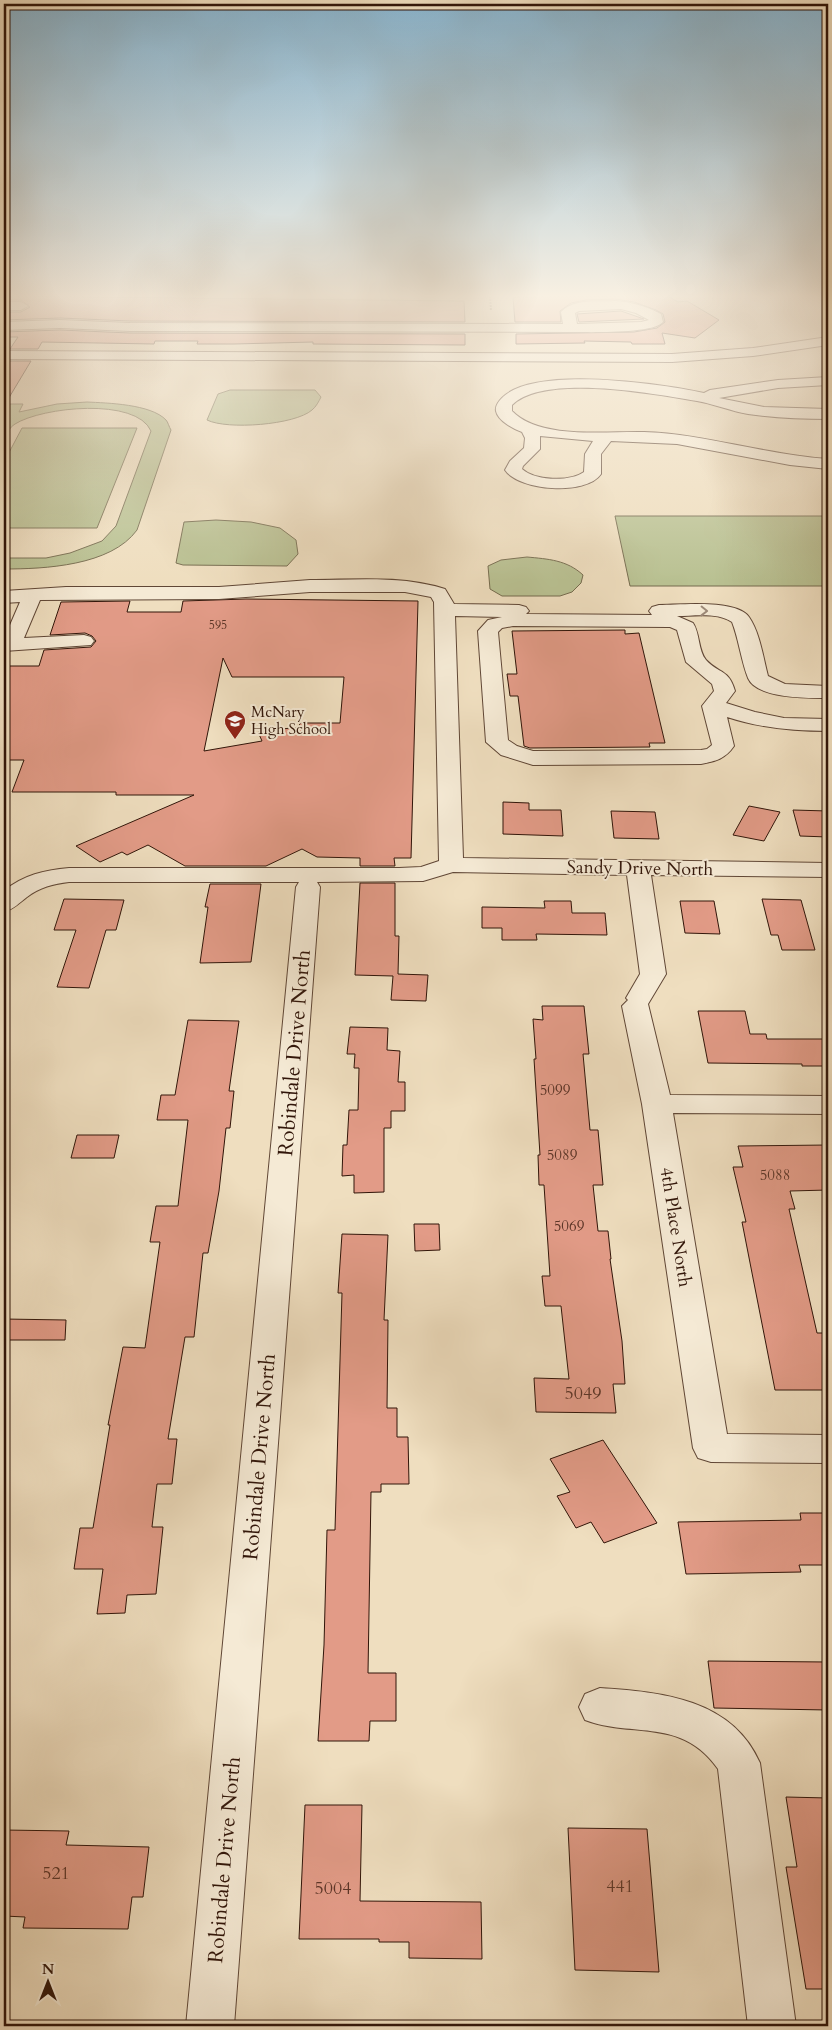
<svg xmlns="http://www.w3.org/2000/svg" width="832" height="2030" font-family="Cardo,serif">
<rect width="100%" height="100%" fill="#efdebf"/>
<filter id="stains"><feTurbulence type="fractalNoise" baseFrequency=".004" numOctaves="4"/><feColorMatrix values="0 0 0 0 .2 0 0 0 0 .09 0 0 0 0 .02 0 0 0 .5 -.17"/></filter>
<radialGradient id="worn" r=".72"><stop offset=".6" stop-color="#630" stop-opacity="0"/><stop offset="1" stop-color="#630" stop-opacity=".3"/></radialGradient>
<path fill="#b9c192" stroke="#756b4e" d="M230,390H315L321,397C319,401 316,407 312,410C295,425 227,430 207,420L218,394Z
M87,402C107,403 151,404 166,420C168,422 169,427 171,430L137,530C111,566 44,569 4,569V558H46L70,553L102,541L116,526L151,431C136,397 42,407 15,424C9,428 7,433 4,439V404H23L19,412L57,404Z
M22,428H137L97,528H4V462Z
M615,516H828V586H630Z
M216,520L251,522L280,528L296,540L298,554L287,566L183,565L176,563L184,522Z
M527,557C548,559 567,560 583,575L581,583L572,592L560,596H502L490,589L488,566L501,560Z"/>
<path fill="#e29b87" stroke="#311509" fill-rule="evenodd" d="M4,296L464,301L465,322L130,321L60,318L4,320V312H21L30,307L21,300H4Z
M668,296L678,302L687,301L719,320L695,338L662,333L665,344H632L631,342L584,341L585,343L516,344V334L634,332L657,328L665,322L663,314L656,310L634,302L615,299L586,300L571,303L560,311L561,322H515L513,297Z
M621,311L644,319L579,322L577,314Z
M60,330L130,333L465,334V345L313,344V342L234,344H197L198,341H155L154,344L42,342L38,349H10L18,337H4V332Z
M4,361H31L4,406Z
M246,599L418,601L411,858H394L395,866H360V858L317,857L302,849L266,866H185L148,845L127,855L122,852L100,862L76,846L194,795H116V792H12L24,760H4V666H39L44,650L91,647L96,641L92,636L85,633L50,635L61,602L130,601L127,612H181L183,601ZM223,658L232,677H344L340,723H300L299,727L258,732L262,741L204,751Z
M625,630V634L639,633L665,743H649L650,747L530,748L524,746L518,696H510L507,674H517L512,631Z
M503,802L529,803V810H561L563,836L503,834Z
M749,806L780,812L764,841L733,835Z
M793,810L828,811V837L800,836Z
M611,811L655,812L659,839L614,838Z
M360,883H395V936H399L398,974L428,975L426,1001L391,1000L393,976L355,975Z
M210,884H261L251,962L200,963L208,907H205Z
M64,899L124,900L116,930H106L89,988L57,987L76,930H54Z
M762,899L801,900L815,950H782L778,935H771Z
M544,901H571L572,913H605L607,935L536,934L537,940H502V928H482V907L545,908Z
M680,901H714L720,934L685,933Z
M542,1006H584L589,1054H583L590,1130H598L603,1185H593L598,1231H608L611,1259H610L622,1341L625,1384H613L616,1413L536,1412L534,1378L569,1379L561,1306H545L542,1276H550L544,1185H539L538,1155H540L534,1059H536L533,1019L543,1020Z
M698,1011H745L750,1034H766L767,1039H828V1066H802V1064L708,1063Z
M188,1020L239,1021L229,1091H234L230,1128H226L219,1191L208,1253H203L194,1337H185L168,1439H177L172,1484H157L152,1527H163L156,1594L127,1595L125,1613L97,1614L103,1569H74L80,1528H93L110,1425H108L123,1347L145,1348L160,1242H150L156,1206H178L188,1120H157L161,1095H175Z
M350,1027L388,1028L387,1050L400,1051L398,1082H405V1111H391V1128H384V1192L354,1193V1175L342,1176L343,1145H347L349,1110H358L359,1068H354L355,1054H347Z
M77,1135H119L114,1158H71Z
M828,1145V1190L790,1191L795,1209H789L817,1333H828V1390H775L742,1222H746L733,1167H743L738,1146Z
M414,1224H439L440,1250L415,1251Z
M342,1234L388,1235L384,1320H388L387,1408H397V1437H408L409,1484H381V1492H371L368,1673H396V1721H370L369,1741H318L324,1645L327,1530H335L342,1293H338Z
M4,1319L66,1320L65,1340H4Z
M603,1440L657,1523L604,1543L591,1522L576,1528L557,1496L570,1492L550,1459Z
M800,1513H828V1565H799L801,1572L686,1574L678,1522L801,1520Z
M708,1661L828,1662V1710L714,1708Z
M786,1797L828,1798V1989H806L786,1867H797Z
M305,1805H362L360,1901L481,1902L482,1959L409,1958V1942H379V1939H299Z
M568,1828L647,1829L659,1972L575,1970Z
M4,1830L69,1831L66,1845L149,1847L143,1897H132L128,1929L23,1928L25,1917L4,1916Z"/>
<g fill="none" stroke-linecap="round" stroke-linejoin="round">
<g stroke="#604736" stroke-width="2">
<path id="minor" d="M615,301C632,302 646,306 661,314L663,322C653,334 588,332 571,332L130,331L60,328L4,330V322L60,320L130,323L563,324L561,312C573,298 599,302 615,301ZM621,309L636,313L649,320L641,322L577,324L575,313L579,311Z
M4,302H21L28,306L21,310H4Z
M828,337V345L753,356L672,362L4,359V351L672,354L753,348Z
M828,377V385L778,388L719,398L764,407L828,409V419C801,419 775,418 748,414C731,411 714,404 697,401C655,394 544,373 512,405V411C540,440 606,431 644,432C706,434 766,455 828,459V469L790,465L677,444L611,441L601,454V474C586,496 519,491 505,470L510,461L524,448L525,438L522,432C514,429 498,421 496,411C495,406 499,401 502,398C534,365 662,384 704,393L710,390L778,380ZM540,436L593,441L585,454L584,472C570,482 535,481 522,469L523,466L540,449Z
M310,580C355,580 402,575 445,589L454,604L519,605L526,607L529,611L526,614L652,615L649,611L652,607L659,605C680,605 736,599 749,617C760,633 763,657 768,676L785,684L828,686V698C809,698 757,699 748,678C741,660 739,640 732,622C718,612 693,616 677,616L693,623C700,633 698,651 706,660C719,674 729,669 735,691L726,703L755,712L784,718L828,719V731C793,731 760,728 727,717L734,746C725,759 716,761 701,764L533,765L501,755L486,742L478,631L488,620L502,617L455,616L463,858L828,863V877L651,875L666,974L648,1004L670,1095L828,1096V1114L673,1113L727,1434L828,1435V1463L711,1462L698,1458L693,1448L642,1104L622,1006L628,1000L626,998L640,974L627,875L453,872L423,881L317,882L320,887L234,2026H186L296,887L299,882H69C53,884 40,887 27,897C19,903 14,909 4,912V891C23,875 45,870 69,868H399L421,867L439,861L434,602L431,597L405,592H310L219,599L40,600L24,638L84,635L91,637L94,641L91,645L4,651V639L20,602L4,603V591L66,587H219ZM513,626L670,627L677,630L686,662L712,684L714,691L702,706L712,745L707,749L701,750L533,751L517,746L508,740L498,632L502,628Z
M600,1688C662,1692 732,1699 760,1763L796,2026H748L718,1769C682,1717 633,1738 585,1720L579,1707L585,1694Z"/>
</g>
<path stroke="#311509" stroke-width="2" stroke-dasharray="2 1" stroke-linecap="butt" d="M490,296L491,311"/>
<use href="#minor" fill="#f5ead5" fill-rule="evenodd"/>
</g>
<defs><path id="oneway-chevron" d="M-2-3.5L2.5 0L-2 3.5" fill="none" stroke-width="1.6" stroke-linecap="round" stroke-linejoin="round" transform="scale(1.25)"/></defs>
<use stroke="#9d8a79" href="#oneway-chevron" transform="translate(704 611) rotate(1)"/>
<linearGradient id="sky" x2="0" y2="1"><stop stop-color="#89b7d3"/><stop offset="0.51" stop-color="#f8f0e2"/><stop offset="1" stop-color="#f8f0e2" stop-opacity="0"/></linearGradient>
<rect width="832" height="581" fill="url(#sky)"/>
<defs>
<g id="school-pin" transform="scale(1.125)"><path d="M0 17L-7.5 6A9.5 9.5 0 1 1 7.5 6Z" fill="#8f2418" stroke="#f5ead5"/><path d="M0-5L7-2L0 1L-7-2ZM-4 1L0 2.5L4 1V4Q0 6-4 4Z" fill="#fff"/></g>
</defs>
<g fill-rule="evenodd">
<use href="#school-pin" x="235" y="721"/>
</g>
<g text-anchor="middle" stroke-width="4" stroke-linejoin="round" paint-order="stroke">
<g font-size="12" fill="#5d3628">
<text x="218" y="629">595</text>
</g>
<g font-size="15" fill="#311509" stroke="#f5ead5" text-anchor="start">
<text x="251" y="717">McNary<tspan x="251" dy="17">High School</tspan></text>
</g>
<g font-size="15" fill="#5d3628">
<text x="555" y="1095">5099</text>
<text x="562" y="1160">5089</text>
<text x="775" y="1180">5088</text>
<text x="569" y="1231">5069</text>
</g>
<g font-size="18" fill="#311509" stroke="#f5ead5">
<text transform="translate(640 868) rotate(1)" y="6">Sandy Drive North</text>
<text transform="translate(676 1227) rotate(81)" y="6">4th Place North</text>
</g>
<g font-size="18" fill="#5d3628">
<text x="583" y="1399">5049</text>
<text x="56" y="1879">521</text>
<text x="620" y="1892">441</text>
<text x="333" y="1894">5004</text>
</g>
<g font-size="21" fill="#311509" stroke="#f5ead5">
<text transform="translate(294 1053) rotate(-85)" y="7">Robindale Drive North</text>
<text transform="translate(259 1457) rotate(-85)" y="7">Robindale Drive North</text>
<text transform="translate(224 1860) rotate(-85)" y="7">Robindale Drive North</text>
</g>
</g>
<rect width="832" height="2030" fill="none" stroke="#efdebf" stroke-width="20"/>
<rect x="5" y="5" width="822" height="2020" fill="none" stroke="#311509" stroke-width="2.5"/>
<rect x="10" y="10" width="812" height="2010" fill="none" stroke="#311509"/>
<g transform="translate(48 1982)" stroke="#f5ead5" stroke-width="4" paint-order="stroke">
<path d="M0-4L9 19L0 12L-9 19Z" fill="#311509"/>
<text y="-8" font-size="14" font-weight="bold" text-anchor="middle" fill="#311509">N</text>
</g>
<rect width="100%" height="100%" filter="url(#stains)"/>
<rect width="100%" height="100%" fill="url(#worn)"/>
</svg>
